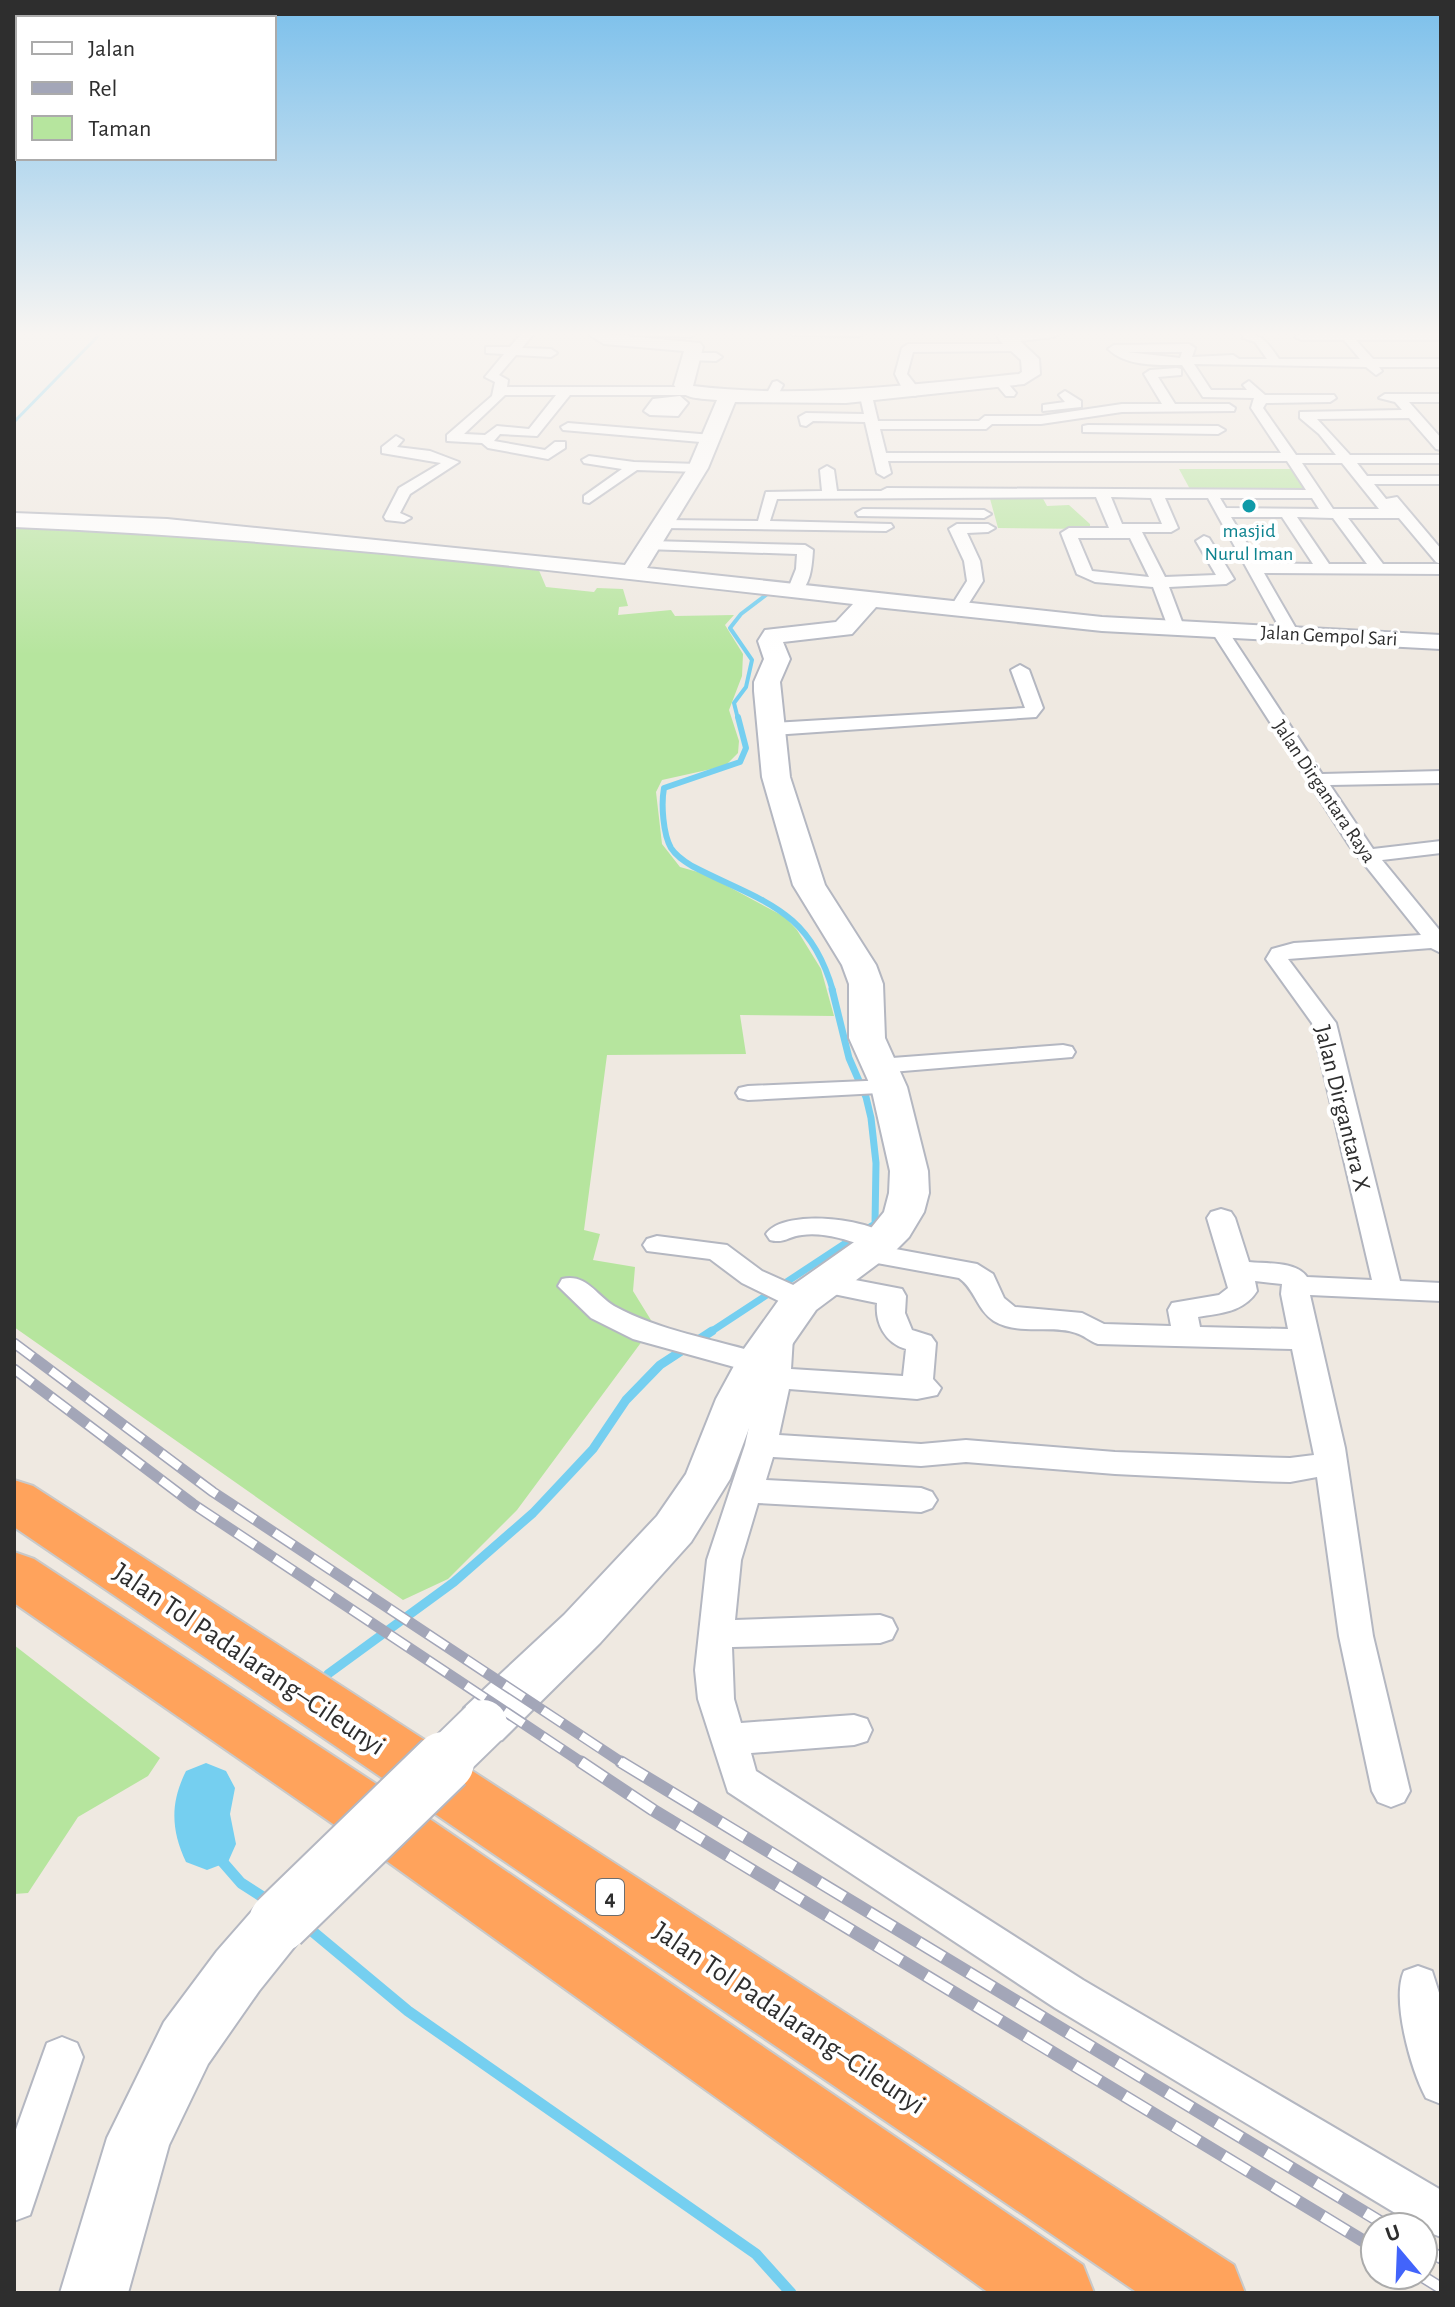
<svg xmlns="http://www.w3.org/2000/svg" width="1455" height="2307" font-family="'Alegreya Sans',sans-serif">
<rect width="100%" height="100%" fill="#efe9e1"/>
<path fill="#b6e59e" d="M1179,469H1292L1309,492L1191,491Z
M989,495H1041L1047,506L1069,505L1090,524V529L998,528Z
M14,525L138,527L538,568L546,587L594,592L597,588L623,589L628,606L619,607L618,615L671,610L675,616L734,615L725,625L743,654L742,676L729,710L739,741L738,753L725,766L662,780L656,792L662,844L680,867L705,874L785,917L797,930L821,969L834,1016L740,1015L746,1054L607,1055L584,1230L600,1234L593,1260L635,1267L633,1291L654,1325L517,1510L448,1579L403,1600L14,1327Z
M14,1645L160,1758L148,1776L78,1817L28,1893L14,1894Z"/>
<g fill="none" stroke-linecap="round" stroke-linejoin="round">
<path stroke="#75cff0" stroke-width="3" d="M14,422L102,332"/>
<path stroke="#75cff0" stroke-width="4" d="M738,719L734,703L746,687L752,660L730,628L741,614L774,589"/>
<path stroke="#75cff0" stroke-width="6" d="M738,717L746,748L740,762L664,788C661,804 663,834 671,848C676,856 684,861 692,866C761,902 809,907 833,991"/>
<path stroke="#75cff0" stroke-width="7" d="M832,989L849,1058L866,1097L871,1118L876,1163L875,1224L865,1230
M709,1333L855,1237"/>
<path stroke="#75cff0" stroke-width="9" d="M328,1674L454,1582L533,1513L593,1449L626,1400L660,1365L712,1331"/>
<path stroke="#75cff0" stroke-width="11" d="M207,1844L241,1883L269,1901
M306,1926L408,2011L756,2254L791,2293"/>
<path fill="#75cff0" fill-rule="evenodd" d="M206,1763L226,1771L235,1788L230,1814L236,1844L228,1862L207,1870L186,1862C171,1830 170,1803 186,1771Z"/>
<g stroke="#b4b7c1" stroke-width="4">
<path id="street" d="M523,332H535L522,348L551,349L557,353L551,357L516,355L499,375L508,380L507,387H687L693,391L687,395H570L537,436L500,434L494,441L545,450L555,442H565V448L548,459L488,448L482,443L447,441V435L492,396L495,382L485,377L504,354L486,353V347H510ZM505,395H556L529,429L497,426L485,435L464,434Z
M628,332H695L696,334L690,337L634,335Z
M787,332H864L865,333L859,336L793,335Z
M1337,332L1441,334V340H1356L1373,359H1441V367H1379L1382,371L1376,375L1366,367L1194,364L1211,390H1247L1243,385L1249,381L1265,395H1334L1336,398L1330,402L1266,403L1263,408L1296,455H1336L1319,434L1300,418V412L1402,410L1395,402L1379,398L1385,394H1441V402H1409L1441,438V450L1436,449L1409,418L1317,419L1350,455H1441V463H1357L1367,476H1441V484H1374L1386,499L1397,497L1441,549V564L1436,562L1399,518H1348L1383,564H1441V574L1264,573L1298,632L1296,636L1290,637L1282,632L1208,498H1165L1178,528L1171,532H1142L1165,577L1216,575L1196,541L1204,536L1209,538L1234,579L1226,584L1169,587L1184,627L1176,632L1168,627L1153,587L1095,582L1077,574L1061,533L1069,528H1109L1096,497L777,499L770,521L891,524L893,527L886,531L663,528L656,524L663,520L758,521L766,492L822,491L820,470L827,466L834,470L837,491H881L887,488L1306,490L1287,461H888L891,473L884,477L877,473L865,422L813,421L806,426L801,425L799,417L806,413L864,414L860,396L866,392L872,396L878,421H979L985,416H1041L1122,404H1162L1144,374L1150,370L1177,368L1181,369V375L1158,377L1175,404H1229L1235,408L1234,411L1122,412L1041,424H992L986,429H880L886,453H1281L1251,408L1254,398L1203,397L1182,365C1158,365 1127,367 1108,349L1114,345L1189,344L1195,348L1192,357L1233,355L1239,359H1267L1255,342L1243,338V334C1262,332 1269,345 1279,359H1360L1344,340H1301L1295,337L1301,334ZM1127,352H1182L1180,358ZM1302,463H1342L1379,509H1333ZM1111,497L1151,498L1162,524H1122ZM1220,498H1312L1319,509L1226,508ZM1231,517H1282L1313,564L1259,563ZM1297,517L1333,518L1367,564H1329ZM1078,538H1130L1149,577L1092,571Z
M1020,344L1024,345V351L913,352L907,374L921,392L915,396L901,386L895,374L902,348L908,344Z
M690,353H716L722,357L716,361L686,360L684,357Z
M997,380H1005L1016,393L1014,396H1006L995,383Z
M777,381L783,385L777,397L767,400L765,397L773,382Z
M1065,391L1081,401V407L1043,411V405L1065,402L1059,395Z
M680,396L688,403L678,416L650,415L644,411L653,399Z
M568,423L712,435L719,439L712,443L563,430L561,427Z
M1088,425L1218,426L1225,430L1218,434L1083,432V426Z
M396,436L403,440L397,447L430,451L459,462L410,494L400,513L411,518L404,522L386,520L384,517L399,488L441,463L382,453V447Z
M589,456L634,462L698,464L705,468L698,472L637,470L589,503L584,502V496L622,469L584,463L582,460Z
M863,509L984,510L991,514L984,518L858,516L856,513Z
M957,524H988L995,528L988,532L967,533L980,561L983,581L964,611L958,613L950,608L967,581L964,561L949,529Z
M650,541L805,545L813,550C812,565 811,588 796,594L788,589L796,569L797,554L645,549V543Z
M1218,624L1224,625L1322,774L1441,771V783L1330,785L1373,849L1441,841V853L1382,860L1441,932V953L1431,948L1288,959L1336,1023L1400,1281L1441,1283V1301L1310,1295L1345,1448L1373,1636L1410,1791L1404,1802L1391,1807L1378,1802L1372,1791L1339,1636L1317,1477L1290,1482L1257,1481L1115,1474L966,1462L921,1466L773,1457L766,1480L921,1488L932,1492L937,1500L932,1508L921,1512L758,1503L741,1560L735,1620L880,1615L892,1619L897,1629L892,1639L880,1643L732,1647L734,1699L741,1723L854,1715L867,1719L872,1730L867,1741L854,1745L751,1753L756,1771L1083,1980L1441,2190V2237L1425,2231L1055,2008L728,1792L698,1699L695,1670L707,1560L745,1445L761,1372L756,1373L633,1339L591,1318L558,1286L562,1279C586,1273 596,1295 614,1306C660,1331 713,1339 762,1354L763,1337L768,1330L778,1327L788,1330L793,1337L791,1369L903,1376L906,1349C885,1343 875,1323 877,1303L814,1290L810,1283L814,1276L824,1274L902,1289L906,1296L905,1313L912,1330L931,1336L936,1343L933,1379L941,1388L937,1395L917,1399L789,1389L779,1435L921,1444L966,1440L1115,1452L1257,1457L1290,1458L1314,1455L1292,1349L1098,1344C1089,1341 1084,1335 1076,1333C1052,1324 1019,1336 994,1321C977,1310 975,1289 959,1278L855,1259L851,1253L855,1247L862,1245C844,1239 822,1232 802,1235C789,1236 784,1244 770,1240L766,1234C784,1207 880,1219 895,1242L890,1248L977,1264L993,1274L1004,1298L1015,1307L1082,1313L1104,1324L1171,1326L1168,1310L1172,1303L1219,1295L1228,1288L1207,1218L1211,1212L1221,1209L1231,1212L1235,1218L1249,1262C1267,1264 1296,1261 1307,1277L1372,1280L1312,1023L1266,959L1272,949L1294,943L1421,935L1349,845L1210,629ZM1255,1281L1282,1284L1281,1294L1288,1329L1200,1327L1198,1317C1221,1313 1244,1312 1257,1291Z
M1020,665L1029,670L1043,708L1036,717L773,735L764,729L773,723L1025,708L1011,670Z
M1063,1045L1072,1047L1075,1052L1072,1057L879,1073L870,1071L867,1066L870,1061L879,1059Z
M889,1080L898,1082L901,1087L898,1092L748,1100L739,1098L736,1093L739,1088L748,1086Z
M657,1236L727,1245L762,1271L811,1293L815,1300L811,1307L801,1309L791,1307L742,1283L710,1259L647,1251L643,1245L647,1239Z
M1418,1966L1432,1971L1441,1999V2104L1426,2098C1411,2070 1391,2000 1404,1971Z
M62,2037L77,2043L83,2057L30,2215L14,2221V2135L47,2043Z"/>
</g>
<g stroke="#b4b7c1" stroke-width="4">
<path id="secondary" d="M585,332L700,343L703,347L693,386C802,399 911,385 1019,374L1022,372L1021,360L1000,341L998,337L1000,333L1061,332L1053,337L1020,341L1039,359L1040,374L1024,384L846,403L735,402L708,468L647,568L1102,617L1441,635V649L1102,631L876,607L852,634L783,642L790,659L780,682L790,777L825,885L876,965L883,984L885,1038L907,1087L928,1171L929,1193L924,1212L909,1237L895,1251L816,1310L782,1359L760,1399L730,1479L691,1542L600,1643L502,1740L483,1746L464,1740L457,1724L464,1708L564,1615L657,1516L686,1474L716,1399L741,1353L786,1290L867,1233L884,1212L889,1193L890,1171L871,1087L849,1038V984L842,965L793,885L762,777L754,691V682L764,659L758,641L765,630L836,622L853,604C573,573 295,538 14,527V513L167,519L625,565L688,468L717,400C700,398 684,400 674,385L684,351L604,344Z
M279,1896L299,1903L308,1922L299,1941L259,1991L208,2064L169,2145L128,2293H60L107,2138L164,2022L217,1951L259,1903Z"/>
</g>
<g stroke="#c9c9c9" stroke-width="4">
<path id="highway" d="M14,1480L33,1486L1234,2265L1245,2293H1138L14,1527Z
M14,1552L34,1559L434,1822L1083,2265L1094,2293H989L388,1862L14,1603Z"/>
</g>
<use href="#street" fill="#fff" fill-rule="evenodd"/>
<use href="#secondary" fill="#fff" fill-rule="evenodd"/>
<use href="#highway" fill="#ffa35c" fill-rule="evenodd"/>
<g stroke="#a3a6b8" stroke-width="11">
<path id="rail-far1" d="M14,1343L213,1492L624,1764
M14,1369L193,1504L584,1764"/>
</g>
<g stroke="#a3a6b8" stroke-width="13">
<path id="rail" d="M581,1762L653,1810L1375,2248
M621,1762L1389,2227
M1423,2247L1441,2258
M1420,2275L1441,2288"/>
</g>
<use href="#rail-far1" stroke="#fff" stroke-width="8" stroke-dasharray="23" stroke-linecap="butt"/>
<use href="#rail" stroke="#fff" stroke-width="10" stroke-dasharray="29" stroke-linecap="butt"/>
<g stroke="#b4b7c1" stroke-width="52" stroke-linecap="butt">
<path id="secondary-bridge-far1" d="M442,1764L483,1724"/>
</g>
<g stroke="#b4b7c1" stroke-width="64" stroke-linecap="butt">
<path id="secondary-bridge" d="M279,1922L444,1762"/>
</g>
<use href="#secondary-bridge-far1" stroke="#fff" stroke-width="48"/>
<use href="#secondary-bridge" stroke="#fff" stroke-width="60"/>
</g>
<linearGradient id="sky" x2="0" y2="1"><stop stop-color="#7abfeb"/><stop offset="0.51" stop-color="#f8f5f2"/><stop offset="1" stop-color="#f8f5f2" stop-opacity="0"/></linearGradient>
<rect width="1455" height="655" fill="url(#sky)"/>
<circle fill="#0f9aa8" stroke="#fff" stroke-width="3" cx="1249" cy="506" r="8"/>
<g text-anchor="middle" stroke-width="8" stroke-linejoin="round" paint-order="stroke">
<g font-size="20" fill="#0d838f" stroke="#fff">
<text x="1249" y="537">masjid<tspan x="1249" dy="23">Nurul Iman</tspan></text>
</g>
<g font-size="20" fill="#2e2e2e" stroke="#fff">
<text transform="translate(1329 635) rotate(3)" y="7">Jalan Gempol Sari</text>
<text transform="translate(1325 791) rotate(56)" y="7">Jalan Dirgantara Raya</text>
</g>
<rect fill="#fff" stroke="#6d6d6d" stroke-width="2" x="596" y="1879" width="28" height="36" rx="6"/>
<g font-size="22" font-weight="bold" fill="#2e2e2e">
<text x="610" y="1905">4</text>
</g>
<g font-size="24" fill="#2e2e2e" stroke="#fff">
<text transform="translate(1343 1108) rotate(76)" y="8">Jalan Dirgantara X</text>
</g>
<g font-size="28" fill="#2e2e2e" stroke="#fff">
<text transform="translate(250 1658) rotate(34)" y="10">Jalan Tol Padalarang–Cileunyi</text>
<text transform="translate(790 2017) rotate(34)" y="10">Jalan Tol Padalarang–Cileunyi</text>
</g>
</g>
<rect width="1455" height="2307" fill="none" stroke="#2e2e2e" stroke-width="32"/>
<rect x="16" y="16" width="260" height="144" fill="#ffffff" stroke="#ababab" stroke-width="2"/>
<rect x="32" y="42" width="40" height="12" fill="#ffffff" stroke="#ababab" stroke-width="2"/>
<text x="88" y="56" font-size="24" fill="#2e2e2e">Jalan</text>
<rect x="32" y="82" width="40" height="12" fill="#a3a6b8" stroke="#ababab" stroke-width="2"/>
<text x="88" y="96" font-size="24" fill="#2e2e2e">Rel</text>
<rect x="32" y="116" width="40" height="24" fill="#b6e59e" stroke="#ababab" stroke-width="2"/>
<text x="88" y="136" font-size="24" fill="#2e2e2e">Taman</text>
<g transform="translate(1399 2251) rotate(341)"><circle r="38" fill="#ffffff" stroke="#ababab" stroke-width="2"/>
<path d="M0-6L14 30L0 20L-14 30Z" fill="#4264fb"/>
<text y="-12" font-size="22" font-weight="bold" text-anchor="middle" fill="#2e2e2e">U</text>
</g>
</svg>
